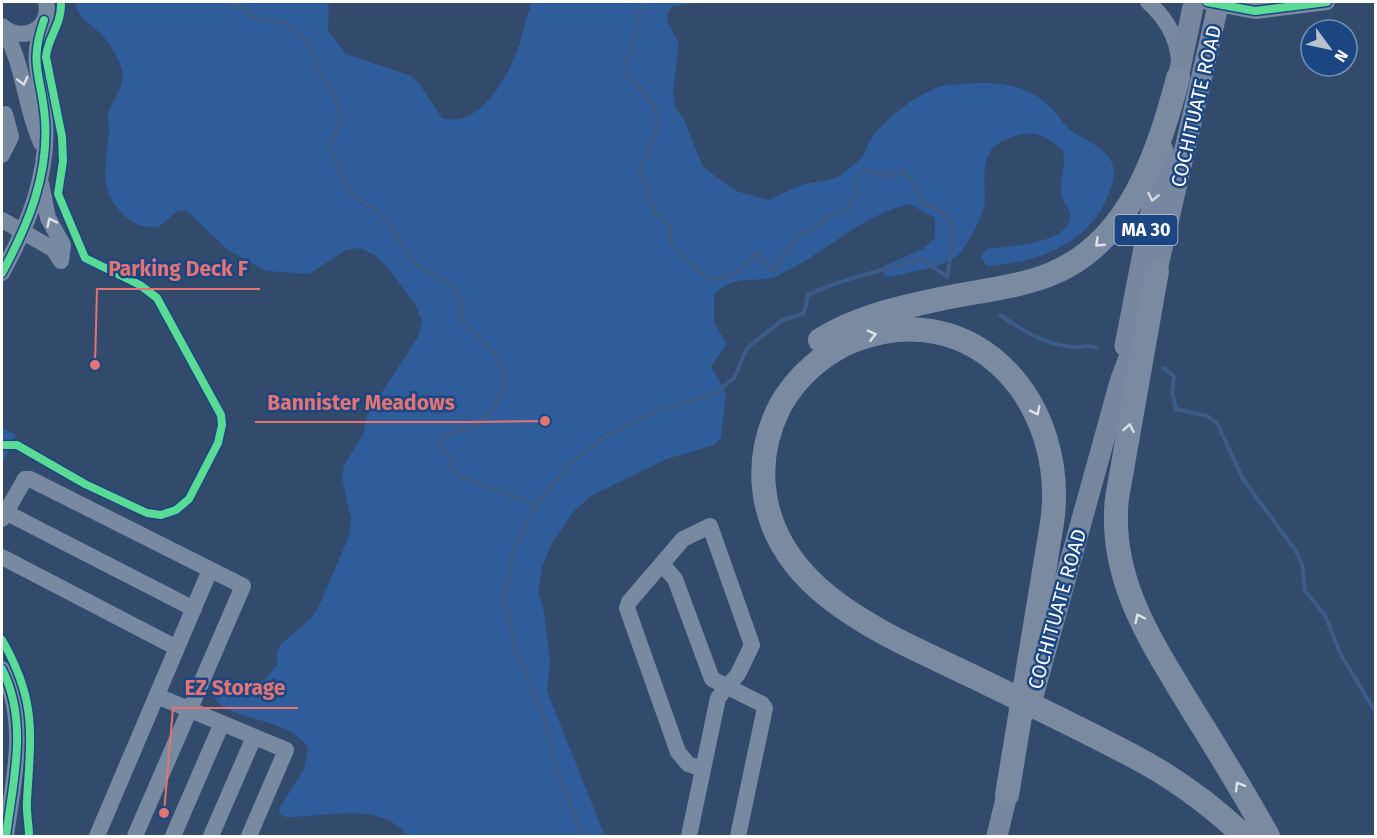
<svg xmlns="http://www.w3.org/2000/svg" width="1377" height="838" font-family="'Fira Sans',sans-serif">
<rect width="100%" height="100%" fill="#324a6b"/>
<path fill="#2f5c9a" d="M75,2H329L328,31L346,54L411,76L418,82L442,118C481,129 508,76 519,46C524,31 525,16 533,2H701L673,6L668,12L667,21L679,44L673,91L676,108L685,122L703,167L736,191L768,200C779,196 787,191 797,187C811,180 827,184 841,175C847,170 856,163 862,157C866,151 868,143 872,137C891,114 917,93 946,85C952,84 958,85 964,84C999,81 1031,84 1055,112C1062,120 1065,127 1074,132C1086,141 1105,147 1112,163C1117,175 1111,187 1107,198C1086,246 1035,263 987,266L981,257L986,249C1005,246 1065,245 1070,219C1072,210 1062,202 1061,193C1060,179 1066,167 1063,151C1044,133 1030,128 1006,140C998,143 993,146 989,154C982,169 985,184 985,200C984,216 969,242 959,254C947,267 908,272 890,277L884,275L882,267L923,249L935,238V218L909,204C860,216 824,254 779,275C763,282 748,278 734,282C727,284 720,290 714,294V323L727,344L711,366L726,393L721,438L714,445L667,459L591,496L574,511L551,545L542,568L538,592L544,612L550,661L547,691L605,836H407C381,800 325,818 286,817L280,814L279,809L304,769L308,748C286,715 235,724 214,698L219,687L264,681L277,665V653L280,645L311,618L319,606L349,536L351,519L342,478L344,465L363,435L367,415L418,337L422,320L415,304L388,268L375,255L360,248L346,250L309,274L266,271L228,250L186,210L178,211L158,227C134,231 110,207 106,184C104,168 107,149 109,133C110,127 107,121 108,115C111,100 128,84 121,67C118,58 110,43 103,36C91,23 78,20 75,2Z
M2,428L16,435L2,464Z"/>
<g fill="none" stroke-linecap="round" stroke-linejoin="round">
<path stroke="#3c5b87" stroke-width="4" d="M231,2L258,20L284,22L308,42L321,75L337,101L342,119L329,147L338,164L347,190L386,218L410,258L420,267L450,284L456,290L462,307L460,317C480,343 520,363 498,400C493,410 483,422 473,427C461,433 449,430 439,440L440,446L451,458L454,474L536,505L570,464L606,436L657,410L714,394L734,378L747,348L781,321L804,313L808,295C845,277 883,271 922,259L947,277
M641,2C639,17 636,37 630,51C628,58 624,61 625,68C628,86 656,89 657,122C657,140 641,160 640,173L646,180L649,201L655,212L671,228C669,233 669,237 671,242C674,249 704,278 711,279C726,282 747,266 755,255L760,254L767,267L773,271L797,236L813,229L827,217L848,208L858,186L859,174L865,170L887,176L902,170L914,183L924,205L938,209L951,220L953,241L947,277
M1000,315C1022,330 1045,345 1073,347C1082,348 1088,344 1097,348
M1163,368L1174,376L1172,392L1176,409L1207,416L1217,423L1243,479L1296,551L1302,564L1305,591L1325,615L1340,653L1376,713
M536,505L513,551L504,601L516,651L547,724L552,756L583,836"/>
<path stroke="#788aa1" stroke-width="16" d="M1148,2C1165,17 1177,36 1179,60
M1207,2L1255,11L1327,2
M2,26C22,44 52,29 46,2
M2,27C24,62 24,105 41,143
M2,155L11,137L5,114
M41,183L48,218L63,245L61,261
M2,220L53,249L61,261
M2,273C28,225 49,175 45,120C42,76 28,66 44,20
M5,512L194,609
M2,519L25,479H30L243,586L135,836
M2,557L177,648
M662,564L675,579L712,679L762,704L765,708L738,836
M2,669C29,722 13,781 6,836
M157,696L286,750L249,836
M97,836L210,570
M173,836L222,723
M211,836L254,737
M689,836L718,698L738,674L752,645L710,526L683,539L629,602L627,608L678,752L688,764L702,769"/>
<path stroke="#77879f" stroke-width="21" d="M1175,93L1194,2
M1153,287L1219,2
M1125,346L1163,150
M1033,696L1120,382L1140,328
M997,836L1011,778"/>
<path stroke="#7a8ba1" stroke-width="24" d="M1157,271L1117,498C1108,581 1154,646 1195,714C1220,754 1245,795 1268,836
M820,340C857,317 898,308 940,299C976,291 1017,288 1051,274C1130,242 1158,153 1178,78
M1007,795L1052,523C1069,406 977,294 855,340C824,352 796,377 780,406C767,432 761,460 764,488C775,594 890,636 972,676C1025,702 1078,727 1129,754C1172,776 1209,803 1244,836"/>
<g stroke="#1b4682" stroke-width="11">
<path id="cycleway" d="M1207,2L1255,11L1327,2
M2,273C28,225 49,175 45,120C42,76 28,66 44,20
M2,445H17L85,484L147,513L161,515L176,510L189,499L218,443L222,425L221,415L157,298L140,285L85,258L58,194L63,161L62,137L46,57C48,36 62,25 61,2
M2,640C37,701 31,734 27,800C26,812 29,824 29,836
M2,669C29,722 13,781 6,836"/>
</g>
<use href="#cycleway" stroke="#5adb95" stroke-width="8"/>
</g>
<defs><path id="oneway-chevron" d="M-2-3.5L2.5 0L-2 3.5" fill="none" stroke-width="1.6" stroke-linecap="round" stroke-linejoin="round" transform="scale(1.5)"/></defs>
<g stroke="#dde2e8">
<use href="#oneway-chevron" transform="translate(23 81) rotate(76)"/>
<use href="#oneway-chevron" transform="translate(51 222) rotate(-115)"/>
</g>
<use stroke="#d6dbe2" href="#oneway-chevron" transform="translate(1153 197) rotate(102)"/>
<g stroke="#dee2e8">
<use href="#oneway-chevron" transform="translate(1099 243) rotate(137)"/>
<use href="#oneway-chevron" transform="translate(872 335) rotate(-15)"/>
<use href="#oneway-chevron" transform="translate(1036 411) rotate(63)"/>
<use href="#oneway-chevron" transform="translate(1129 428) rotate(-80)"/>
<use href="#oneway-chevron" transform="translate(1139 618) rotate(-115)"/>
<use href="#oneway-chevron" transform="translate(1239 786) rotate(-120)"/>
</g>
<g text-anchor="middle" stroke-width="5" stroke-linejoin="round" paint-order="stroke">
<rect fill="#1b4682" stroke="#bbc8da" stroke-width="1.5" x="1114.5" y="215" width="63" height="30" rx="4.5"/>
<g font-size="18" font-weight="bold" fill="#fff">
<text x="1146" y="236">MA 30</text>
</g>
<g font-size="20" fill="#fff" stroke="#1b4682">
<text transform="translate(1196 106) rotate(-77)" y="7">COCHITUATE ROAD</text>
<text transform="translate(1057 609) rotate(-74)" y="7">COCHITUATE ROAD</text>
</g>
</g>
<path fill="none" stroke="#e47373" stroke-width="2" d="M95 365L97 289H260M545 421L467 422H255M164 813L173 708H298"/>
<g fill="#e47373" stroke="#1b4682" stroke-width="2">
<circle cx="95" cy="365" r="6"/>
<circle cx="545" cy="421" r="6"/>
<circle cx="164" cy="813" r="6"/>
</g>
<g font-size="21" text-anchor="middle" font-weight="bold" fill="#e47373" stroke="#1b4682" stroke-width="5" stroke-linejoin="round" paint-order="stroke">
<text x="178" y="276">Parking Deck F</text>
<text x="361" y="410">Bannister Meadows</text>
<text x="235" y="695">EZ Storage</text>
</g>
<rect width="1377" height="838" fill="none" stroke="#ffffff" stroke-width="6"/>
<g transform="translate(1329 48) rotate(123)"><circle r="28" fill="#1b4682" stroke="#7690b4" stroke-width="1.5"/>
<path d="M0-4.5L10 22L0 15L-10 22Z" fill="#b7c0cb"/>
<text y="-9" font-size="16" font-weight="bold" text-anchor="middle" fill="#ffffff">N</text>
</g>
</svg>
